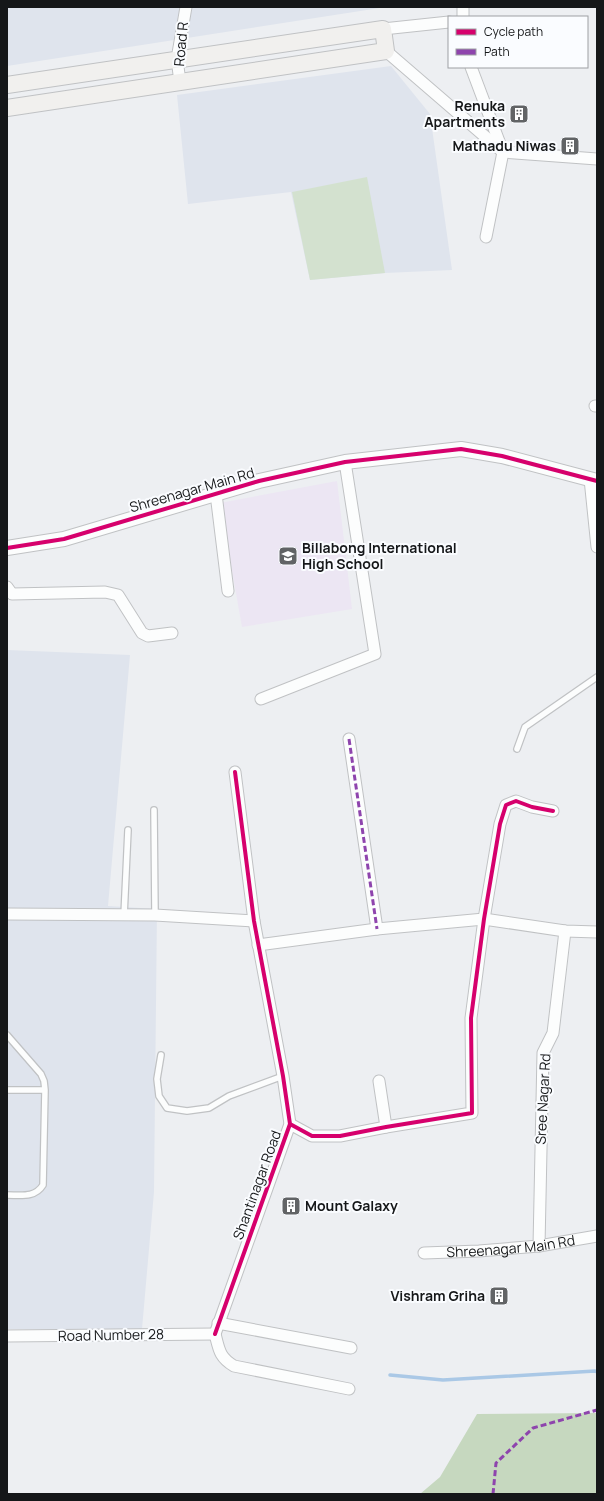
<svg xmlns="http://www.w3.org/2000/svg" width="604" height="1501" font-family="Manrope,sans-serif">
<rect width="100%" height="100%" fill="#edeff2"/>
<path fill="#dfe4ed" d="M7,7H386L7,66Z
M391,66L430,114L452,270L385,273L310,280L291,192L188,204L177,95Z
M7,650L130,655L108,906L157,909L154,1192L142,1329H7Z"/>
<path fill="#ece6f3" d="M337,481L352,609L242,627L220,503Z"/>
<path fill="#d3e1cf" d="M367,177L385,273L310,280L292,192Z"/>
<path fill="#c6d8bf" d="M597,1413V1494H420L440,1477L477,1414Z"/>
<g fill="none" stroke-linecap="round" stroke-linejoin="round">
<path stroke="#aac8e6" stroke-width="3.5" d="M390,1375L443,1380L595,1371L597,1372"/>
<g stroke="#c0c2c4" stroke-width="8">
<path id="service" d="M517,749L525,727L597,677
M154,810L155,915
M124,916L128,830
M7,1035L41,1074L44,1081L45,1090L43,1185C35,1198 21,1195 7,1195
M161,1055L157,1079L159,1096L167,1108L187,1111L209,1108L229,1096L283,1076
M7,1090H45"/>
</g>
<g stroke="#c0c2c4" stroke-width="13">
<g id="minor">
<path d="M463,7V17"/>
<path d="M383,29L449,22"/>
<path d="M386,51L503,152L597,159"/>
<path d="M471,67L503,152L486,237"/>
<path d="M180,82L177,59L186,7"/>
<path d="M595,406H597"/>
<path d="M590,479L597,547"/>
<path d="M216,494L228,591"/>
<path d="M7,587L12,594L105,592L118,595L142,633L148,636L172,633"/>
<path d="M261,699L375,654L345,462"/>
<path d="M349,739L377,929"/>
<path d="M7,914L155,915L254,921"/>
<path d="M258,945L377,929L484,919L565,931L597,932"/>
<path d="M379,1081L386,1127"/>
<path d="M290,1124L312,1136H340L386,1127L472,1113L471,1018L484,919L500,824L506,805L516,801L532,807L553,811"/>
<path d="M539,1246L543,1053L553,1033L565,931"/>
<path id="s1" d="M424,1253L479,1251L539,1246L597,1236"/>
<path d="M218,1323L351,1348"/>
<path d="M215,1334L290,1124L283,1076L254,921L235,772"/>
<path d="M215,1334C219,1349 219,1357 234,1366L349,1389"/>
<path d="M7,1336L215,1334"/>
</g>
</g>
<g stroke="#c0c2c4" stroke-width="16">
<path id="tertiary" d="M7,548L64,539L259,481L345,462L461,449L502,456L597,481"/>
</g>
<g stroke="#c0c2c4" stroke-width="18">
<path id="secondary" d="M7,85L383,29L386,51L7,108"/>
</g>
<use href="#service" stroke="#fcfdfd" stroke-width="5.5"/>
<use href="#minor" stroke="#fcfdfd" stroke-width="11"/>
<use href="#tertiary" stroke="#fcfdfd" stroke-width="14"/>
<use href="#secondary" stroke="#f1f0ee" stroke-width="16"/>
<path stroke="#8e44ad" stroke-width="3" stroke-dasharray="6 3" stroke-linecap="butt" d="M349,739L377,929
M493,1494L496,1463L533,1428L597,1410"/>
<g stroke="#fafcff" stroke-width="6">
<path id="cycleway" d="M7,548L64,539L259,481L345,462L461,449L502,456L597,481
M290,1124L312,1136H340L386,1127L472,1113L471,1018L484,919L500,824L506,805L516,801L532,807L553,811
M215,1334L290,1124L283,1076L254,921L235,772"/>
</g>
<use href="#cycleway" stroke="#d6006c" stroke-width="4"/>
</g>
<defs>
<g id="building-square" transform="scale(1)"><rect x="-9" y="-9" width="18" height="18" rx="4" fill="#616365" stroke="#fafcff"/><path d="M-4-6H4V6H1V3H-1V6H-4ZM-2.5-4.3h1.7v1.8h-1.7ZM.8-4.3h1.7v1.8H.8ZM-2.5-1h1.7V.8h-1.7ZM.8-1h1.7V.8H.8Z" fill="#fff"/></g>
<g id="school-square" transform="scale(1)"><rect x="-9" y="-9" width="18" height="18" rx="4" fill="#616365" stroke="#fafcff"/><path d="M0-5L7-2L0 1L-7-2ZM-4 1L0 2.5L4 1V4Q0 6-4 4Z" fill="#fff"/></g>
</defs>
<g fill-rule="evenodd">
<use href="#building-square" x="519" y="114"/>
<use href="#building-square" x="570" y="146"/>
<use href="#school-square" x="288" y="556"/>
<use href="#building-square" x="291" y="1206"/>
<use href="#building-square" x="499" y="1296"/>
</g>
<g text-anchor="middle" stroke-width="4" stroke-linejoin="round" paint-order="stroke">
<g font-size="14" fill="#151719" stroke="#fafcff">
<text transform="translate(181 44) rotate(-85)" y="5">Road R</text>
<text transform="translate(192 490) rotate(-16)" y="5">Shreenagar Main Rd</text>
<text transform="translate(543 1099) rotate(-87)" y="5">Sree Nagar Rd</text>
<text transform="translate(257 1185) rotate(-70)" y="5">Shantinagar Road</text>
<text dy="5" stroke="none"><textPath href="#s1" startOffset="87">Shreenagar Main Rd</textPath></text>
<text transform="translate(111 1335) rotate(-1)" y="5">Road Number 28</text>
</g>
<g font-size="14" font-weight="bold" fill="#151719" stroke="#fafcff" text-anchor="end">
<text x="505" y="111">Renuka<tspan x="505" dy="16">Apartments</tspan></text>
<text x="556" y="151">Mathadu Niwas</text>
<text x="302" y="553" text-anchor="start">Billabong International<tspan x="302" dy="16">High School</tspan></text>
<text x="305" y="1211" text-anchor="start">Mount Galaxy</text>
<text x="485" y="1301">Vishram Griha</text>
</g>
</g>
<rect width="604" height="1501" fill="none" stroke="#151719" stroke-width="16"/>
<rect x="448" y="16" width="140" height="52" fill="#fafcff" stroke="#9ea0a3"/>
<rect x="456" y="29" width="20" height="6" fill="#d6006c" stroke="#9ea0a3"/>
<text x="484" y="36" font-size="12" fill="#151719">Cycle path</text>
<rect x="456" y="49" width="20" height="6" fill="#8e44ad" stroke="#9ea0a3"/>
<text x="484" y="56" font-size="12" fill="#151719">Path</text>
</svg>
